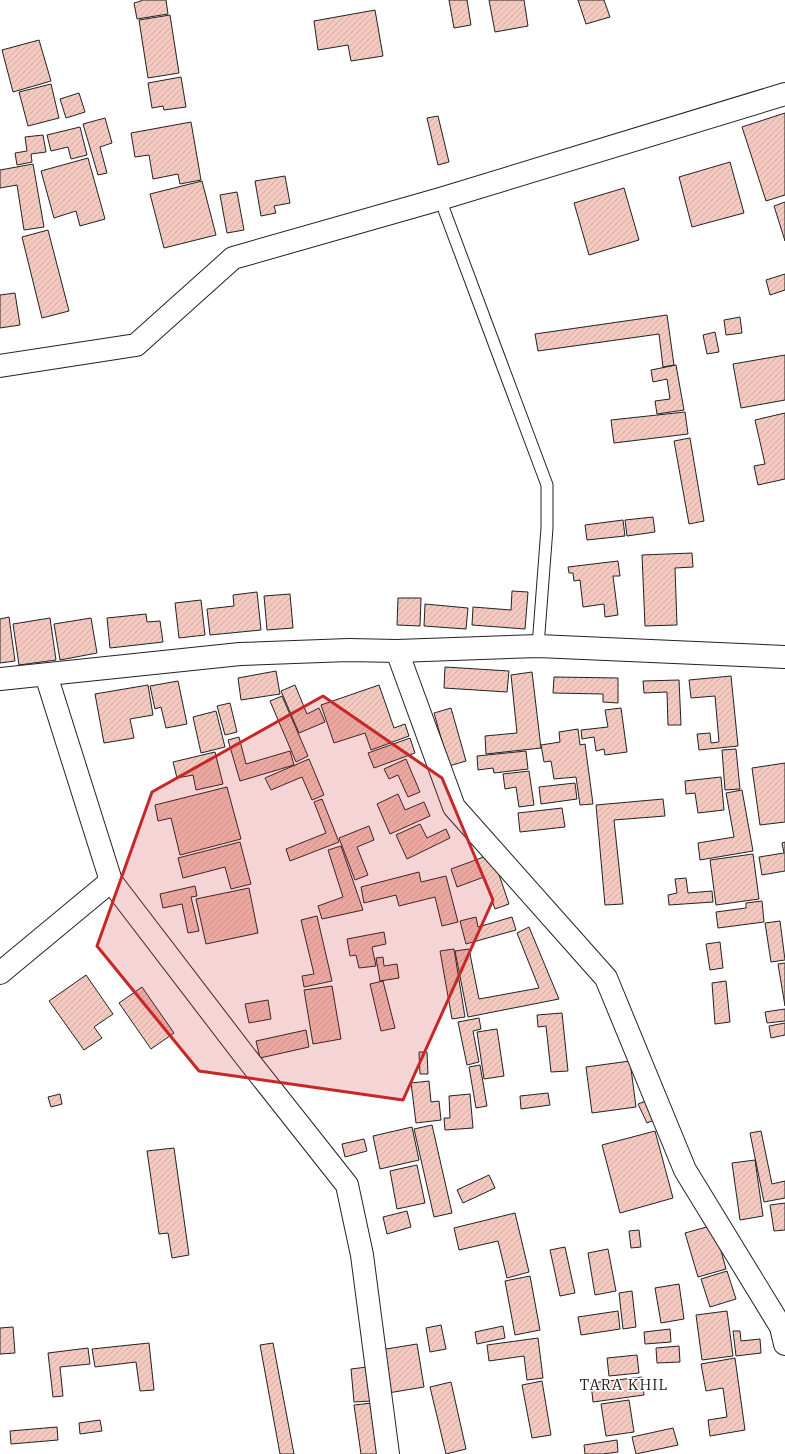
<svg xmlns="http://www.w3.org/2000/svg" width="785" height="1454" font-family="'IBM Plex Serif',serif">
<defs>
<pattern id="building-hatch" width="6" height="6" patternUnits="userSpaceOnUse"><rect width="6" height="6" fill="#f3c9c0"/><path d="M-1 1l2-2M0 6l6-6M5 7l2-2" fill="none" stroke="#d0aca5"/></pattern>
</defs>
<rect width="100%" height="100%" fill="#fff"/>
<path fill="url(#building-hatch)" stroke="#222" d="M141,0H166L168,14L137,19L134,3L141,1Z
M449,0H467L471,25L454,28Z
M489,0H524L528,26L495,32Z
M578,0H604L610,17L586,24Z
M375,10L383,56L351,61L348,45L318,50L314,21Z
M170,15L179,73L148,78L139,20Z
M39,40L51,81L13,92L2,50Z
M181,77L186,107L164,110L163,106L152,108L148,83Z
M51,84L59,118L28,126L19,92Z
M79,93L85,112L66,118L60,99Z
M785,113V195L766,201L742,127Z
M438,116L449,162L438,165L427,118Z
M105,118L112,143L100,147L107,173L98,175L83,124Z
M191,122L201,180L180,184L178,174L153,179L149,155L135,157L131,133Z
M80,127L87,155L71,159L68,147L51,151L47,135Z
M43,135L46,152L31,154L32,162L17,165L15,153L27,151L25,137Z
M88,158L105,219L80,226L76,211L54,218L41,171Z
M730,162L744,213L692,227L679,177Z
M33,164L44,227L24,230L17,185L0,188V170Z
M285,176L290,203L274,206L276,213L261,216L255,181Z
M202,181L216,235L164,248L150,194Z
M624,188L639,240L589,255L574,203Z
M237,192L244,230L227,233L220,195Z
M785,202V241L774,206Z
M48,230L69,311L42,318L22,237Z
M785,274V290L770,295L766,280Z
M15,293L20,325L0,328V295Z
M667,315L674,365L663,367L659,334L538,351L535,334Z
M740,317L742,333L726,335L724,320Z
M715,332L719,352L707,354L703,335Z
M785,355V400L741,408L733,364Z
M676,365L684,410L657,414L655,401L670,399L667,379L653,382L651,370Z
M685,412L688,434L614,443L611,420Z
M785,413V479L758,485L754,466L765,464L755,420Z
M690,438L704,521L689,524L674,441Z
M653,517L655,532L627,536L625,520Z
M623,520L625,536L587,540L585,525Z
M692,553L693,567L675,568L677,625L645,626L642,555Z
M618,561L620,576H613L618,615L605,617L604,604L583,607L580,580L574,581L573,573H569L568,567Z
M512,591L528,592L525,629L472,625L473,607L511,610Z
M257,592L261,630L210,635L207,609L234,606L233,595Z
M290,594L293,628L267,630L264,596Z
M398,598H421L420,626L397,625Z
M201,600L205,635L179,638L175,603Z
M425,604L468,608L466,629L424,626Z
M146,614L147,622L160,621L163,642L110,648L107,618Z
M9,617L15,661L0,663V619Z
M50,618L56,660L19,665L13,624Z
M91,618L97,653L60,660L54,624Z
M445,667L509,671L507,692L444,688Z
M276,671L280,694L241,700L238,678Z
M532,672L541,748L486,754L485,736L517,733L511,675Z
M731,676L738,746L699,750L697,734L710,733L711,743L719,742L715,696L691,698L689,680Z
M554,677L618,678V703L603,702V694L553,693Z
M679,680L681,725H668L667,692L644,693L643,681Z
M178,681L187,724L166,728L161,707L155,709L150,686Z
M148,685L153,715L130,719L134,738L104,743L95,694Z
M295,685L307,714L319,708L325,722L299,733L281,691Z
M379,685L394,728L405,724L409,736L371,750L365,733L334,743L321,705Z
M282,696L308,756L296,762L270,701Z
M230,703L237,732L225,735L217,706Z
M451,708L466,761L449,766L434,713Z
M621,708L627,752L605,755L604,749L596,751L594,737L582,739L581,730L608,727L605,710Z
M216,711L225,747L201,753L193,717Z
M578,729L580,745L585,744L593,804L580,805L576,777L554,779L551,761L544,762L541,745L560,742L559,732Z
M239,737L246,764L290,751L294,765L240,781L228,740Z
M410,738L415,753L374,768L368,753Z
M736,749L740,789L725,790L722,750Z
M526,751L528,769L494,773L493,768L478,770L477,756Z
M215,752L223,784L196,790L193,775L177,778L173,762Z
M309,759L324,795L312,800L302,777L271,790L265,778Z
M406,759L420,792L408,797L398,775L389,779L384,769Z
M785,763V822L760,825L752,768Z
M529,771L534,805L519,807L516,787L505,789L503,774Z
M721,777L724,810L698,813L695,793L686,794L685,781Z
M575,783L577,799L541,804L539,787Z
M227,787L241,839L180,855L171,818L158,821L155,805Z
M742,790L753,851L700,860L698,843L734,837L726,793Z
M398,794L405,810L424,802L430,816L390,834L377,804Z
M322,799L339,842L290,861L286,849L326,833L314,802Z
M663,799L665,816L614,820L623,904L605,905L596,805Z
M562,808L565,827L520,832L518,813Z
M420,824L427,838L446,829L450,838L407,859L396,835Z
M369,826L374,840L357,847L368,875L355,880L339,838Z
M240,842L251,884L231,889L225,867L183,878L178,858Z
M785,842V871L762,875L759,857L784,853L782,843Z
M341,846L363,910L322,919L318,906L343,897L328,850Z
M492,854L509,904L495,909L484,877L457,887L451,869Z
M753,854L759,899L716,905L710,860Z
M419,872L421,882L446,876L458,922L442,926L435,897L399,906L396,895L364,903L361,887Z
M686,878L688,893L712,891L713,902L669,905L668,895L677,893L675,879Z
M195,886L197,896L191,897L199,931L188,933L182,904L163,908L160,894Z
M249,888L258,933L206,944L196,899Z
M762,901L764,922L718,928L716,912L746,908V903Z
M317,916L332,981L304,987L302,976L314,974L301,920Z
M476,917L478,927L512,917L516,930L466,944L460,921Z
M780,921L785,960L771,962L765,923Z
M529,927L559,999L468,1017L455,951L469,949L479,999L539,988L517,933Z
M384,932L386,944L372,947L376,966L359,968L356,955L350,956L347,939Z
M720,942L723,968L710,970L706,944Z
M454,949L465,1017L452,1019L440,951Z
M383,957L384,966L397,964L399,978L380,981L376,958Z
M785,963V1006L778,964Z
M86,975L113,1014L94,1027L102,1038L84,1050L49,1001Z
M383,981L395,1028L381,1031L370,984Z
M726,981L730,1022L715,1024L712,983Z
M332,986L341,1039L313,1044L304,990Z
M142,987L174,1033L151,1049L119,1003Z
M268,1000L271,1019L249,1023L245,1004Z
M785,1009V1021L767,1023L765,1012Z
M562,1013L568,1071L551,1072L546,1026L538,1027L537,1015Z
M479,1018L481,1029L473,1031L479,1062L467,1065L458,1022Z
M785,1023V1035L771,1038L769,1026Z
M497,1029L504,1076L484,1079L477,1032Z
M306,1030L309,1047L260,1058L256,1041Z
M419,1052H427L428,1074H420Z
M630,1061L636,1107L592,1113L586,1067Z
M480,1065L487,1106L476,1108L469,1067Z
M429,1081L431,1102L439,1101L441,1120L416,1123L411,1083Z
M548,1093L550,1105L521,1109L520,1096Z
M60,1094L62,1104L51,1107L48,1097Z
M470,1094L473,1128L445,1130L444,1118H450L449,1096Z
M651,1099L659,1118L647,1123L638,1104Z
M432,1125L452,1213L434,1217L414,1129Z
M412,1127L419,1160L380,1169L373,1136Z
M655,1131L673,1198L620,1213L602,1145Z
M761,1131L772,1184L785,1181V1198L764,1202L750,1133Z
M364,1139L367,1151L345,1157L342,1144Z
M174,1148L189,1255L172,1258L168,1233L159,1234L147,1151Z
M755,1160L763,1216L740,1220L732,1163Z
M417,1165L425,1203L397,1209L390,1171Z
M489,1175L495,1188L463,1203L457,1190Z
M785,1203V1230L774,1231L770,1205Z
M407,1211L411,1227L387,1234L383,1217Z
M515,1213L529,1272L507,1278L498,1241L459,1250L454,1228Z
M714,1225L726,1269L698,1277L685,1233Z
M639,1230L641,1247L631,1248L629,1231Z
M565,1247L575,1293L560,1296L550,1250Z
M608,1249L616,1291L595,1295L588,1253Z
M727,1271L736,1299L710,1307L701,1279Z
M530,1276L540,1330L515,1335L505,1281Z
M679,1284L684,1319L661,1323L655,1288Z
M632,1291L636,1327L623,1329L619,1293Z
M618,1311L620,1329L581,1335L578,1317Z
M727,1311L733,1356L702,1360L696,1315Z
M441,1325L446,1349L430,1352L426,1328Z
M503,1326L505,1338L477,1344L475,1332Z
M13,1327L15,1353L0,1354V1328Z
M670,1329L671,1342L645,1344L644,1332Z
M733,1331H740L741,1341L760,1339L761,1353L736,1356Z
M538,1338L543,1378L527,1380L524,1356L489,1361L487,1345Z
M149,1343L154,1390L140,1391L136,1362L95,1367L92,1349Z
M273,1343L294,1454H280L260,1345Z
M417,1344L424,1387L388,1393L380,1350Z
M679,1346L680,1362L657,1363L656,1348Z
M88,1348L90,1364L60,1367L63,1396L53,1397L48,1353Z
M637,1355L639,1373L609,1376L607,1358Z
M735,1358L745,1430L710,1436L708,1420L727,1417L723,1388L706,1391L701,1364Z
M367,1367L370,1401L354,1402L351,1369Z
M642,1377L644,1395L593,1402L591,1383Z
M542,1381L551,1435L532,1438L522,1385Z
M451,1382L466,1449L446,1454L430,1387Z
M629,1400L634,1432L606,1436L601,1404Z
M372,1403L379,1454H361L354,1405Z
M100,1420L102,1431L80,1434L79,1423Z
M57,1427L58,1440L11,1444L10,1431Z
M673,1428L678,1445L636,1454L632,1437Z
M617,1440L618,1452L603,1454H585L584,1445Z"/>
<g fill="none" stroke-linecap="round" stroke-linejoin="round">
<g stroke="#222" stroke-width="13">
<path id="service" d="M440,199L547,485V528L538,646"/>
</g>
<g stroke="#222" stroke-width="24">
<path id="minor" d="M0,366L136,345L233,258L440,199L785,94
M397,651L454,807L606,978L685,1170L781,1327L785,1344
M46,675L111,881L245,1056L347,1185L362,1255L388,1454
M0,679L240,654L349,650L397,651L538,646L785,657"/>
</g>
<g stroke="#222" stroke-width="24">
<path id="tertiary" d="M0,973L111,881"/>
</g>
<use href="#service" stroke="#fff" stroke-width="11"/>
<use href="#minor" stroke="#fff" stroke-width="22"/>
<use href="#tertiary" stroke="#fff" stroke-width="22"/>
</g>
<path fill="#c62828" fill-opacity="0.2" stroke="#c62828" stroke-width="3" stroke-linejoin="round" d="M323,696L442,778L493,900L403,1100L199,1071L97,946L152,792Z"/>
<g text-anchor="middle" stroke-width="3" stroke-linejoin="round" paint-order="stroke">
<g font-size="15" letter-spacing="1" fill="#222" stroke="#fff">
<text x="624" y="1390">TARA KHIL</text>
</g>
</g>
</svg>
